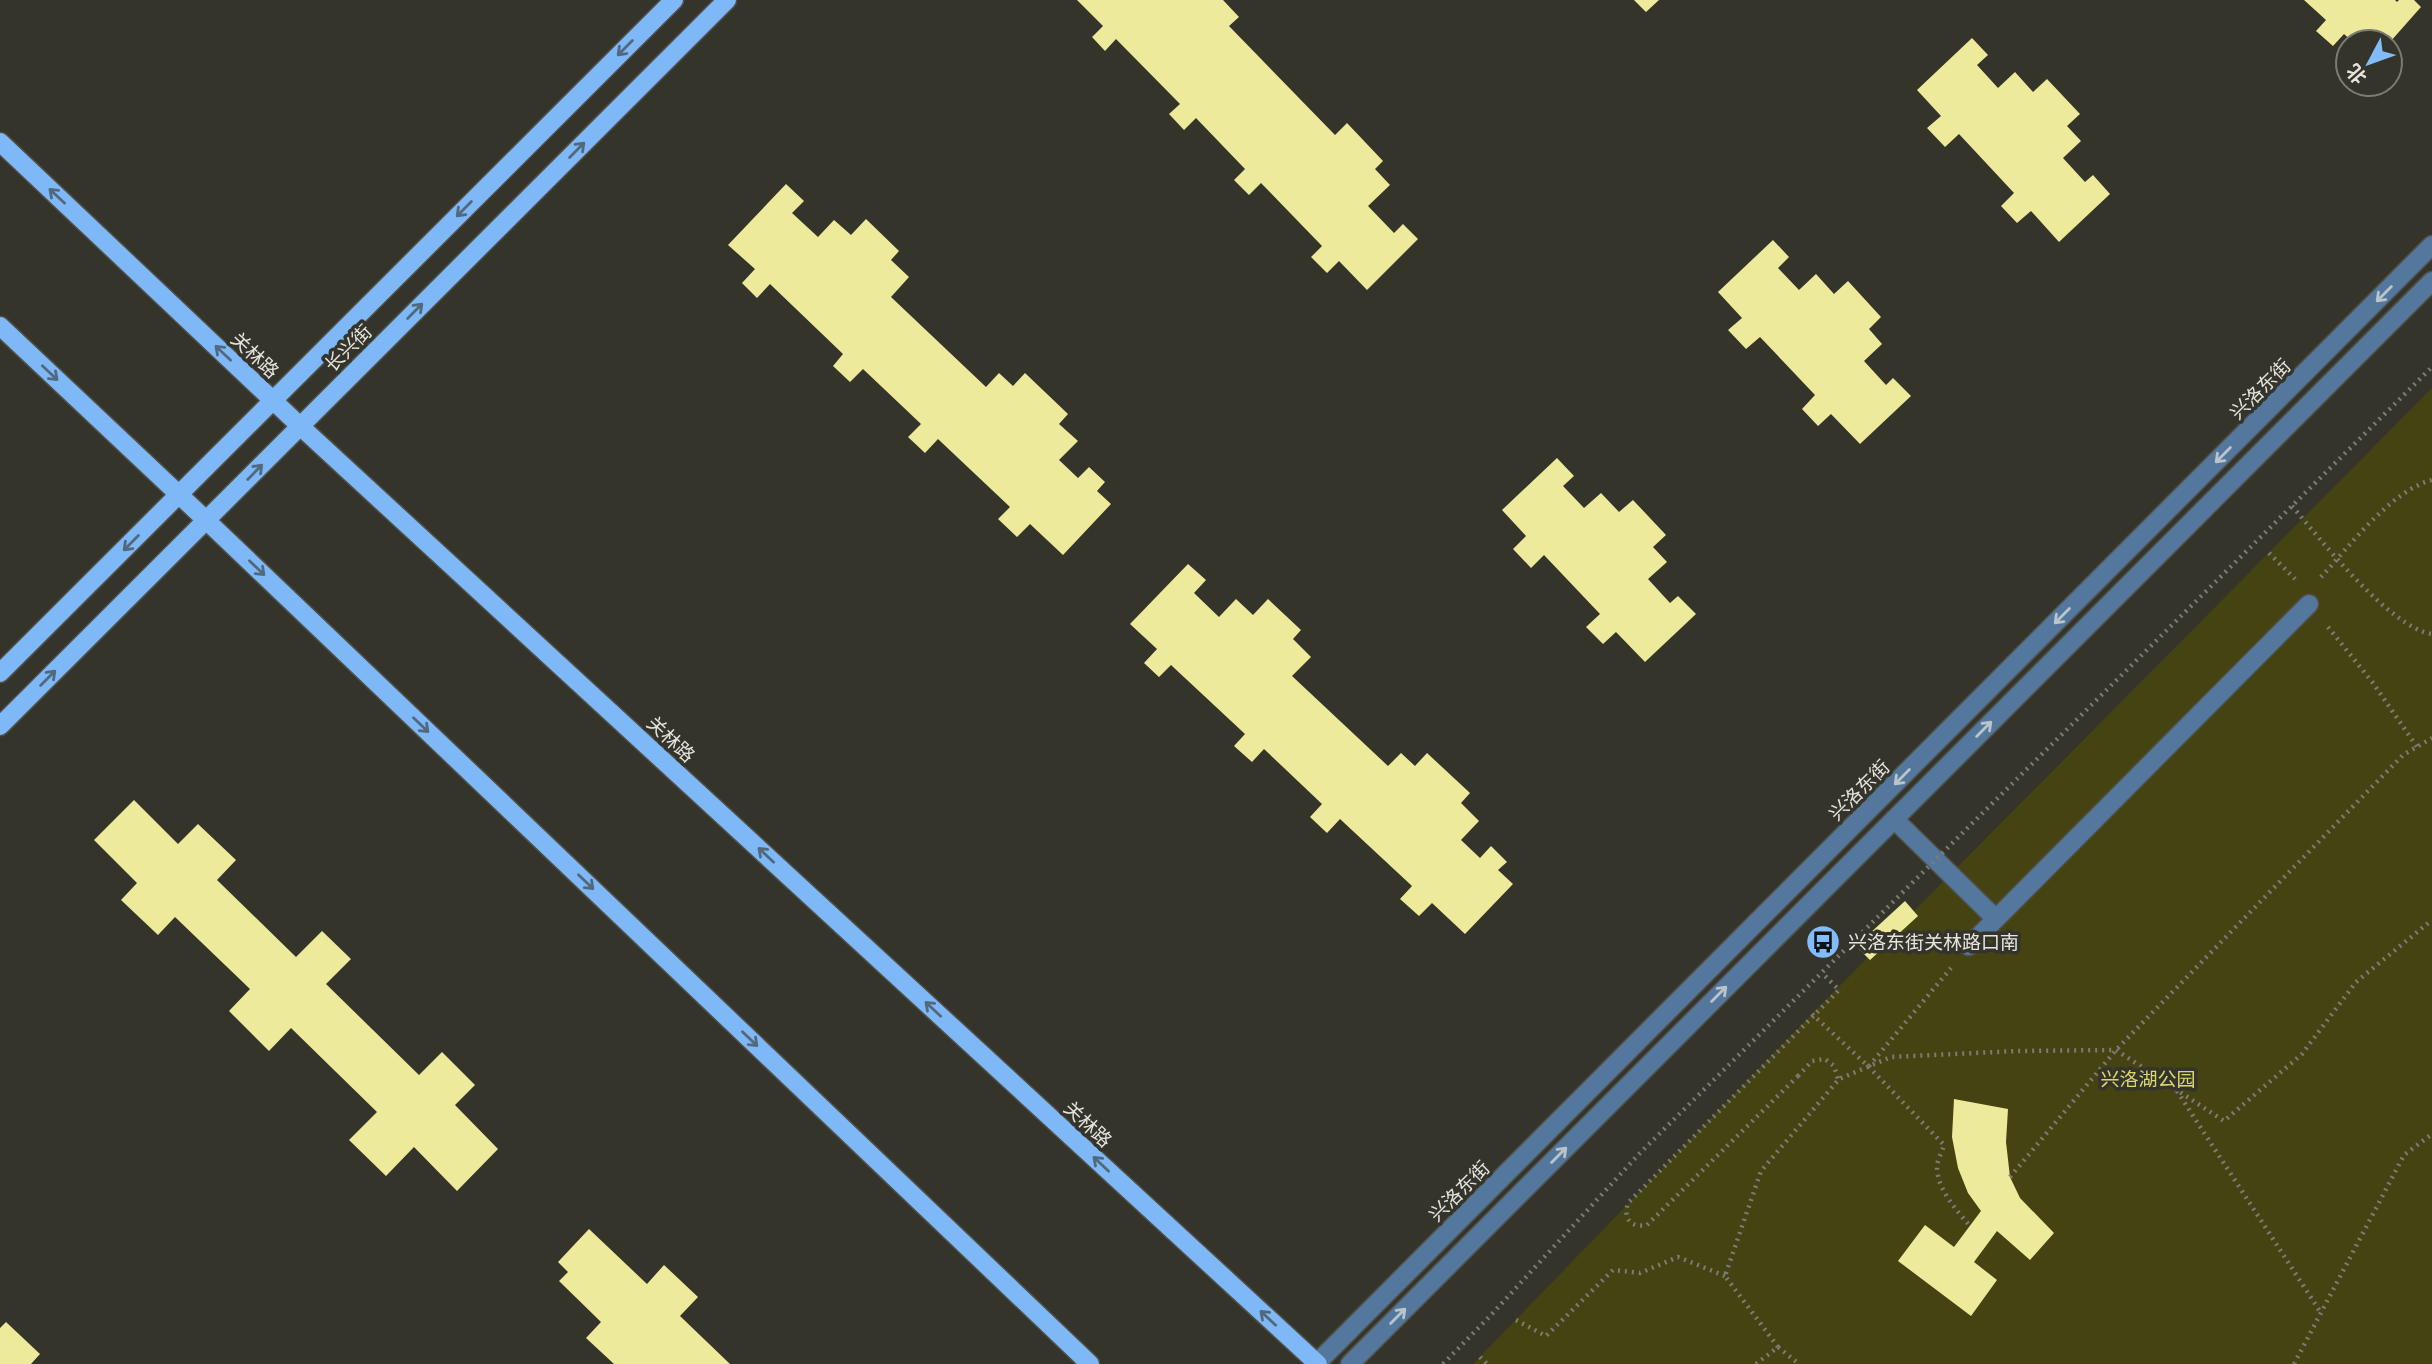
<svg xmlns="http://www.w3.org/2000/svg" width="2432" height="1364" font-family="Helvetica,'Noto Sans SC',sans-serif">
<rect width="100%" height="100%" fill="#34342b"/>
<path fill="#464313" d="M2432,388V1364H1473L1812,1014Z"/>
<path fill="#eeea9b" d="M1077,0H1223L1239,17L1229,26L1335,135L1347,123L1383,161L1375,169L1390,185L1368,206L1394,233L1403,224L1418,239L1367,290L1339,261L1327,273L1311,257L1322,246L1261,183L1249,195L1234,180L1245,169L1196,118L1184,130L1169,114L1180,104L1116,39L1105,51L1092,37L1103,26Z
M1634,0H1659L1646,12Z
M2304,0H2395L2397,2L2399,0H2414L2421,7L2390,42H2353L2344,34L2333,46L2316,31L2326,20Z
M1972,38L1988,55L1977,65L1998,88L2015,72L2033,92L2047,79L2080,114L2067,126L2081,141L2063,158L2085,182L2093,175L2110,194L2059,242L2031,211L2017,223L2001,206L2014,193L1959,134L1945,147L1927,128L1941,116L1917,90Z
M786,184L804,201L792,213L818,237L834,220L851,235L866,219L899,251L891,260L909,277L891,297L986,387L999,373L1013,386L1025,373L1068,414L1059,424L1078,441L1059,460L1078,478L1089,467L1105,482L1097,491L1111,504L1063,555L1030,524L1017,537L998,519L1010,507L938,439L925,453L908,437L921,424L863,369L850,382L833,366L843,354L770,284L757,298L742,283L755,269L728,245Z
M1773,240L1789,257L1778,268L1799,290L1816,274L1834,294L1848,281L1881,317L1869,329L1882,344L1864,361L1886,385L1893,378L1911,396L1860,444L1831,414L1818,426L1802,409L1815,395L1760,337L1746,349L1728,330L1742,318L1718,292Z
M1557,458L1574,476L1563,486L1584,508L1601,493L1619,512L1633,500L1666,535L1653,547L1667,562L1648,579L1670,603L1678,596L1696,614L1645,662L1616,632L1603,644L1586,627L1600,614L1544,555L1531,568L1513,549L1526,536L1502,510Z
M1188,564L1206,580L1194,593L1219,617L1236,599L1253,615L1268,599L1301,630L1293,639L1311,657L1292,676L1388,766L1401,753L1415,766L1427,753L1470,793L1461,803L1479,821L1461,840L1480,858L1491,846L1507,862L1498,870L1513,884L1465,934L1432,903L1419,916L1400,899L1412,886L1340,819L1327,833L1310,817L1322,804L1264,749L1252,762L1234,746L1245,734L1171,665L1159,677L1144,663L1157,649L1130,624Z
M134,800L178,844L198,824L236,860L217,880L296,957L322,931L351,959L326,984L419,1075L442,1052L475,1085L455,1105L498,1149L457,1191L414,1147L386,1176L349,1140L377,1112L291,1028L269,1051L229,1011L250,989L175,917L158,935L121,900L137,883L94,840Z
M1905,901L1918,916L1870,960L1856,946Z
M1954,1099L2008,1109L2006,1142L2010,1177L2020,1198L2054,1233L2030,1260L1997,1231L1974,1262L1997,1280L1971,1316L1898,1261L1925,1225L1954,1247L1981,1211L1968,1193L1958,1168L1952,1137Z
M589,1229L647,1284L664,1265L698,1297L680,1316L730,1364H614L586,1338L601,1322L559,1281L568,1272L558,1262Z
M6,1322L40,1354L31,1364H0V1328Z"/>
<g fill="none" stroke-linecap="round" stroke-linejoin="round">
<g stroke="#505048" stroke-width="21">
<path id="minor" d="M1894,819L1996,919
M1969,946L2309,604
M1316,1364L2432,245
M1350,1364L2432,281"/>
</g>
<g stroke="#505048" stroke-width="21">
<path id="major" d="M0,142L300,426L1318,1364
M0,326L207,521L1090,1364
M0,673L674,0
M0,726L727,0"/>
</g>
<path stroke="#7c7c74" stroke-width="4.5" stroke-dasharray="2 5" stroke-linecap="butt" d="M2269,553L2295,579
M2321,577C2350,546 2390,491 2432,480
M2328,627L2373,683L2417,747
M1812,1014L1868,1066L1944,1145C1942,1152 1937,1161 1937,1167C1937,1189 1957,1211 1970,1226
M1869,1066L1951,968
M1798,1076L1812,1061L1825,1059L1834,1066L1838,1079
M2177,1091L2321,1313
M2010,1177L2116,1050L2403,755L2432,738
M1516,1320L1546,1336L1613,1270L1640,1273L1678,1257L1725,1276
M1778,1347L1725,1276L1761,1171L1839,1079L1891,1057L2017,1051L2116,1050L2224,1121L2302,1054L2356,982L2432,920
M1480,1357L1487,1364
M1756,1364L1778,1347L1799,1364
M2294,1364L2404,1155L2432,1134"/>
<use href="#minor" stroke="#54779d" stroke-width="18"/>
<use href="#major" stroke="#7fb8f7" stroke-width="18"/>
<path stroke="#7c7c74" stroke-width="4.5" stroke-dasharray="2 5" stroke-linecap="butt" d="M2292,506C2320,539 2390,628 2432,634
M1798,1076L1647,1225C1631,1228 1623,1219 1628,1203L1839,990L1822,973
M1443,1364L1492,1314L1639,1154L2432,367"/>
</g>
<defs><path id="oneway-shaft" d="M-6 0H5M1.5-3L5.5 0L1.5 3" fill="none" stroke-width="1.6" stroke-linecap="round" stroke-linejoin="round" transform="scale(1.75)"/></defs>
<g stroke="#52697d">
<use href="#oneway-shaft" transform="translate(625 48) rotate(135)"/>
<use href="#oneway-shaft" transform="translate(577 150) rotate(-45)"/>
<use href="#oneway-shaft" transform="translate(57 196) rotate(-137)"/>
<use href="#oneway-shaft" transform="translate(464 209) rotate(135)"/>
<use href="#oneway-shaft" transform="translate(415 311) rotate(-45)"/>
<use href="#oneway-shaft" transform="translate(223 353) rotate(-137)"/>
<use href="#oneway-shaft" transform="translate(50 373) rotate(43)"/>
<use href="#oneway-shaft" transform="translate(255 472) rotate(-46)"/>
<use href="#oneway-shaft" transform="translate(131 543) rotate(135)"/>
<use href="#oneway-shaft" transform="translate(257 568) rotate(44)"/>
<use href="#oneway-shaft" transform="translate(48 678) rotate(-45)"/>
<use href="#oneway-shaft" transform="translate(421 725) rotate(44)"/>
<use href="#oneway-shaft" transform="translate(766 855) rotate(-137)"/>
<use href="#oneway-shaft" transform="translate(586 882) rotate(44)"/>
<use href="#oneway-shaft" transform="translate(933 1009) rotate(-137)"/>
<use href="#oneway-shaft" transform="translate(750 1039) rotate(44)"/>
<use href="#oneway-shaft" transform="translate(1101 1164) rotate(-137)"/>
<use href="#oneway-shaft" transform="translate(1268 1318) rotate(-137)"/>
</g>
<g stroke="#bac4cb">
<use href="#oneway-shaft" transform="translate(2384 294) rotate(135)"/>
<use href="#oneway-shaft" transform="translate(2223 455) rotate(135)"/>
<use href="#oneway-shaft" transform="translate(2062 616) rotate(135)"/>
<use href="#oneway-shaft" transform="translate(1984 729) rotate(-45)"/>
<use href="#oneway-shaft" transform="translate(1902 777) rotate(135)"/>
<use href="#oneway-shaft" transform="translate(1719 994) rotate(-45)"/>
<use href="#oneway-shaft" transform="translate(1559 1155) rotate(-45)"/>
<use href="#oneway-shaft" transform="translate(1398 1316) rotate(-45)"/>
</g>
<defs>
<g id="bus-disc" transform="scale(1.75)"><circle r="9.5" fill="#83bcfb" stroke="#34342b"/><path d="M-5-6H5V4H4V6H2V4H-2V6H-4V4H-5ZM-3.5-4V0h7V-4ZM-3.5 1.2v1.5H-2V1.2ZM2 1.2v1.5H3.5V1.2Z" fill="#111"/></g>
</defs>
<g fill-rule="evenodd">
<use href="#bus-disc" x="1823" y="942"/>
</g>
<g text-anchor="middle" stroke-width="7" stroke-linejoin="round" paint-order="stroke">
<g font-size="19" fill="#e5e5df" stroke="#34342b">
<text transform="translate(348 348) rotate(-45)" y="7">长兴街</text>
<text transform="translate(255 355) rotate(43)" y="7">关林路</text>
<text transform="translate(2260 389) rotate(-45)" y="7">兴洛东街</text>
<text transform="translate(671 739) rotate(43)" y="7">关林路</text>
<text transform="translate(1859 790) rotate(-45)" y="7">兴洛东街</text>
<text transform="translate(1088 1124) rotate(43)" y="7">关林路</text>
<text transform="translate(1459 1191) rotate(-45)" y="7">兴洛东街</text>
</g>
<g font-size="19" fill="#e5e5df" stroke="#34342b" text-anchor="start">
<text x="1848" y="949">兴洛东街关林路口南</text>
</g>
<g font-size="19" fill="#ddd86c" stroke="#34342b">
<text x="2148" y="1086">兴洛湖公园</text>
</g>
</g>
<g transform="translate(2369 63) rotate(229)"><circle r="33" fill="#34342b" stroke="#7b7b73" stroke-width="2"/>
<path d="M0-5L12 26L0 18L-12 26Z" fill="#83bcfb"/>
<text y="-10" font-size="19" font-weight="bold" text-anchor="middle" fill="#e5e5df">北</text>
</g>
</svg>
